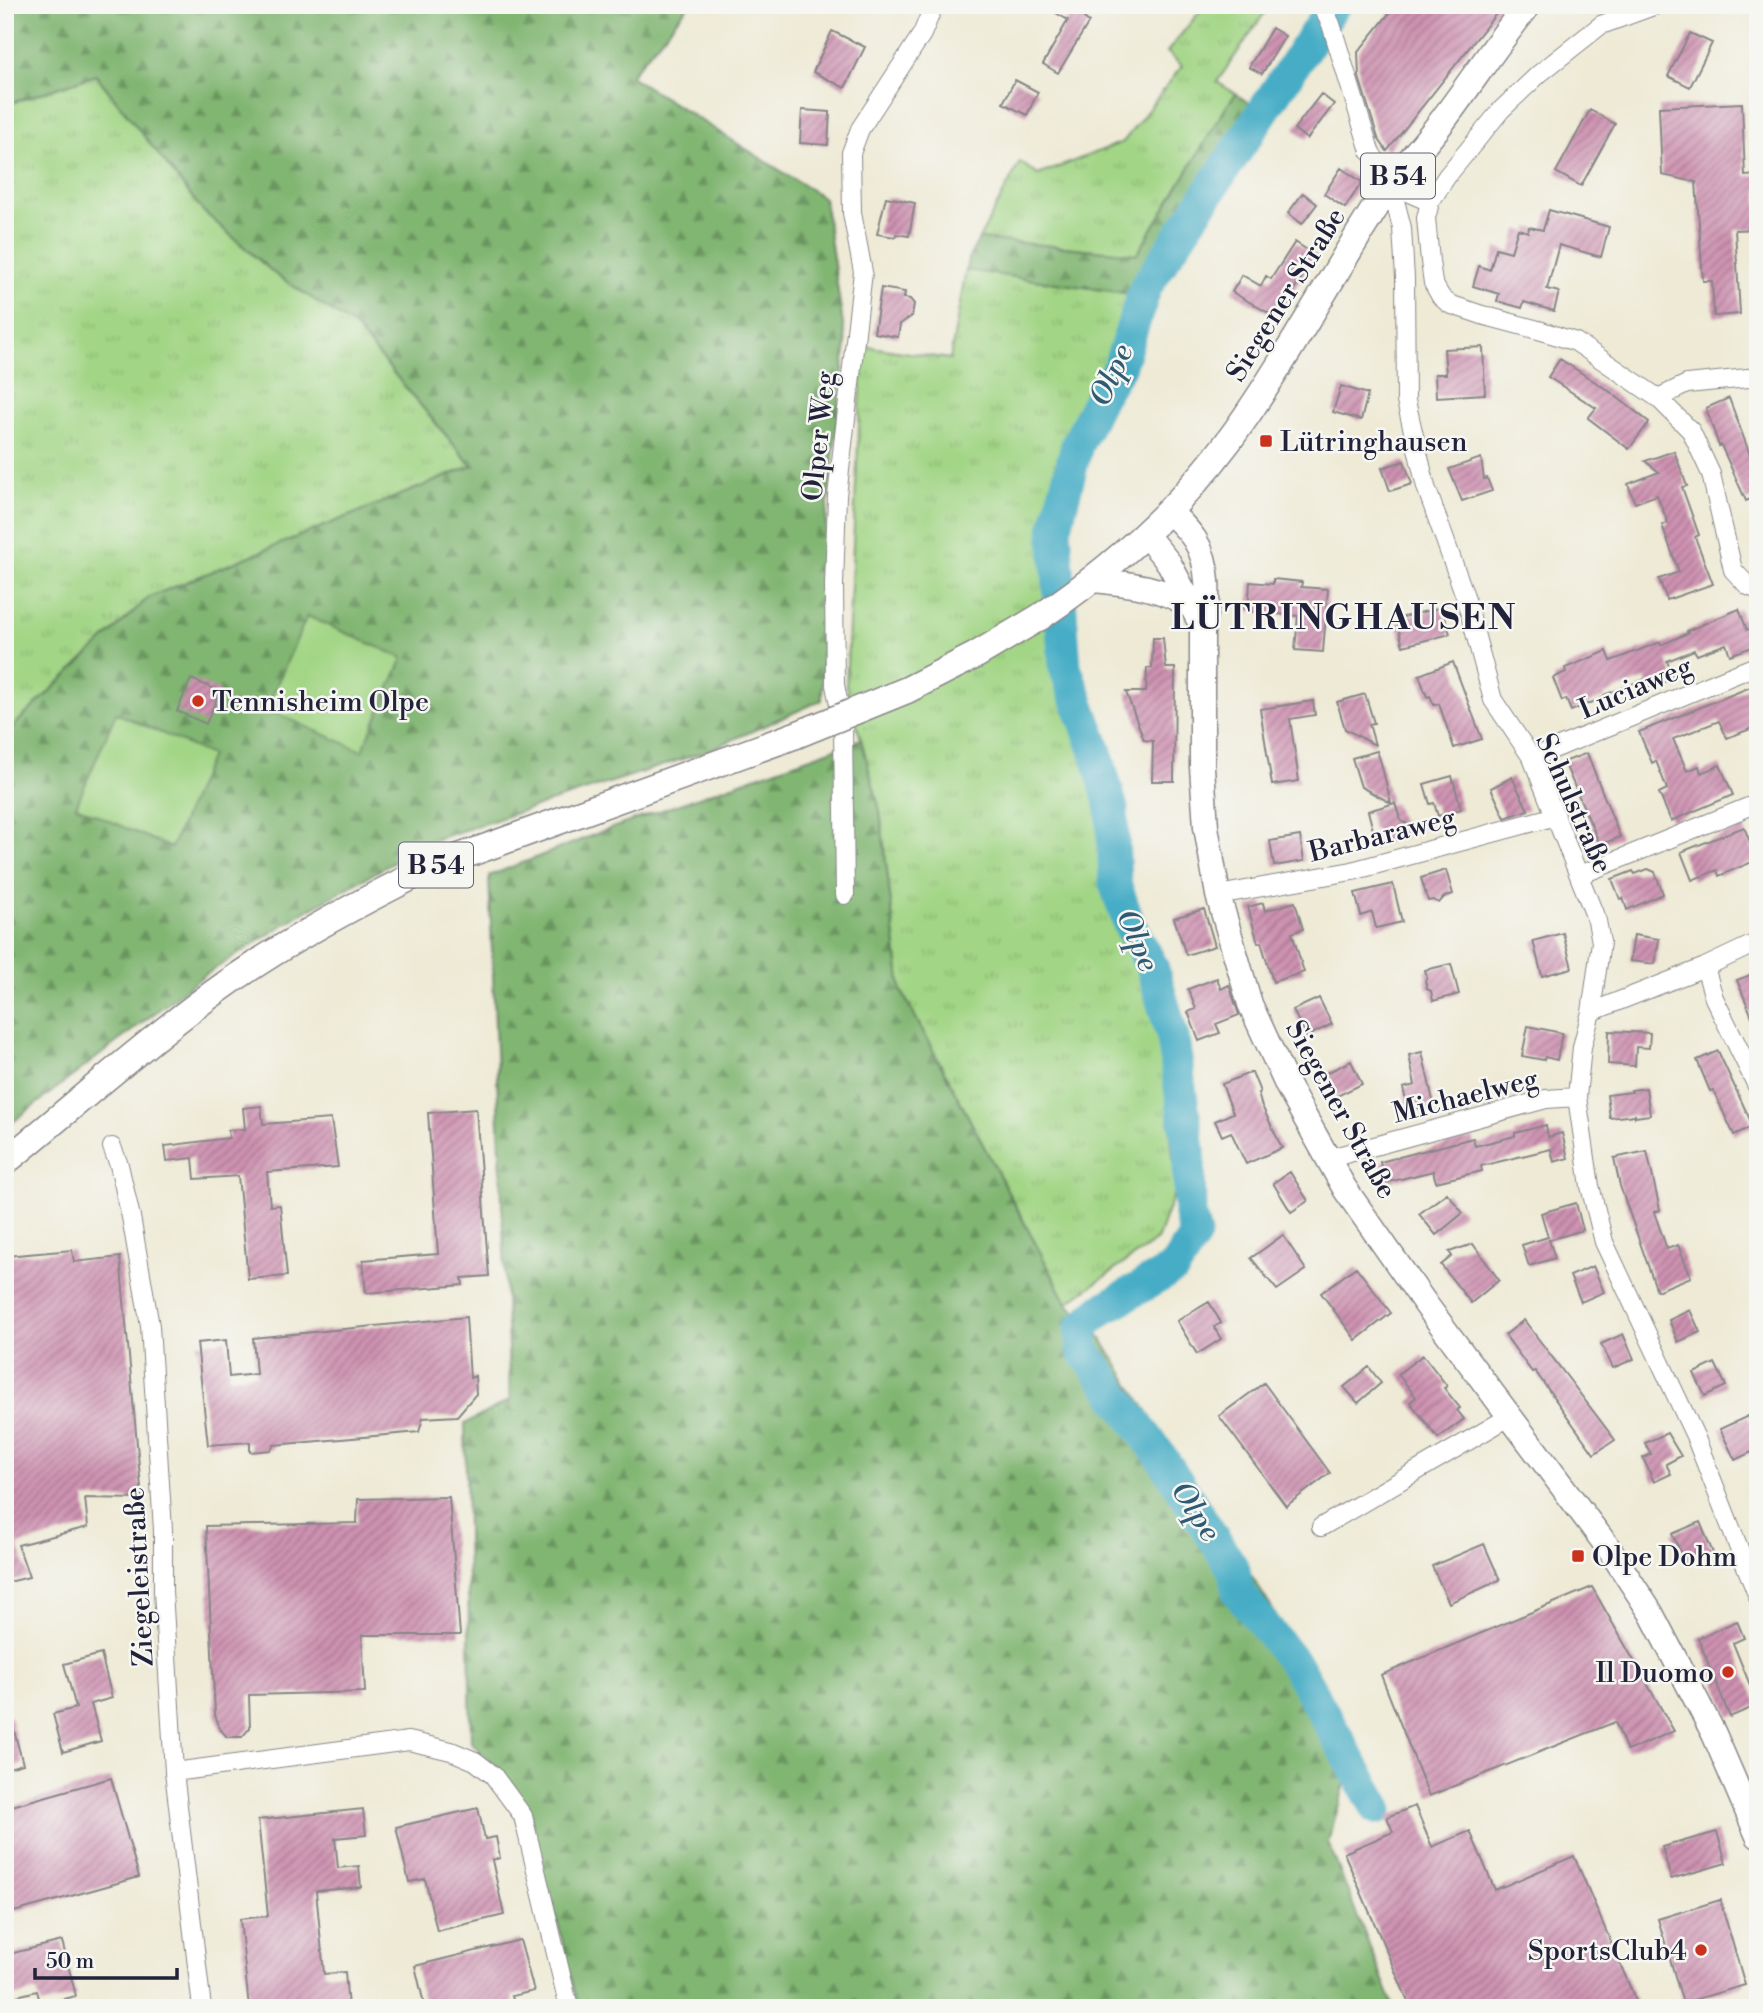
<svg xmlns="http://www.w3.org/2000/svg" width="1763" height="2013" font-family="'Libre Bodoni',serif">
<defs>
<pattern id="grass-tufts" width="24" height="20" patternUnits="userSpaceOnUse" patternTransform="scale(1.75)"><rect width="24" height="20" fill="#a2d585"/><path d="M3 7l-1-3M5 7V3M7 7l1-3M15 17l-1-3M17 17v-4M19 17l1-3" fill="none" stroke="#8bb774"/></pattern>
<pattern id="forest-firs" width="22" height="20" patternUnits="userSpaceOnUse" patternTransform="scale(1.75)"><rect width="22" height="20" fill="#81b672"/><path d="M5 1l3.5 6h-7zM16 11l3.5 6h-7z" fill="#69945f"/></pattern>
<pattern id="building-hatch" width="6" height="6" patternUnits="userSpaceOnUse" patternTransform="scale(1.75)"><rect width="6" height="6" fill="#ce92b1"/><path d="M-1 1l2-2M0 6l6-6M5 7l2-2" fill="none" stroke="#a77791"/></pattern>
</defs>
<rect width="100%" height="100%" fill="#f6f6f2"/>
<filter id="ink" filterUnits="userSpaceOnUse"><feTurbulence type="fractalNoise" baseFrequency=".0143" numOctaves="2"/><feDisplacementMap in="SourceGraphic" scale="14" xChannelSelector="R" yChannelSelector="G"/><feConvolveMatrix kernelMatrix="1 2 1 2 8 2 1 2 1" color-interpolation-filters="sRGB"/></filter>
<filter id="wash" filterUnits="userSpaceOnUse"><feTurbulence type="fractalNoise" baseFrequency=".00686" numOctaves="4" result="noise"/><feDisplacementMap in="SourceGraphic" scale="28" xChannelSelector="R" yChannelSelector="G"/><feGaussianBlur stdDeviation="1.57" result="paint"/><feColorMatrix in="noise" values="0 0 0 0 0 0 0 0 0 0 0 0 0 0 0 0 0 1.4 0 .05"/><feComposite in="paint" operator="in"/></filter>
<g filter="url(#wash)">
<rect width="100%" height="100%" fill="#eeead6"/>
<path fill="url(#grass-tufts)" stroke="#627c60" stroke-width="2" d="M1205,5H1270L1217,82L1236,94L1228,104L1137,254L979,239L1020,162L1038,175L1123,142L1182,66L1167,52Z
M96,75L203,211L275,274L354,326L472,466L149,597L5,734V105Z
M966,270L1132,294L1114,361L1095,391L1069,439L1047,528L1057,668L1089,755L1101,802L1108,879L1116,917L1143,964L1160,1028L1176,1188L1157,1240L1067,1303L901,990L880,811L846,685L863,346L950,359Z"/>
<path fill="url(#forest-firs)" stroke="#526c56" stroke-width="2" d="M5,5H689L630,76L824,198L846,344L826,520L822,700L707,751L434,840L299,915L199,979L5,1128V734L149,597L472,466L354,326L275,274L203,211L96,75L5,105Z
M1236,94L1256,108L1132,294L966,270L968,259L979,239L1137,254L1228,104Z
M861,739L880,811L901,990L1067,1303L1097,1332L1357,1743L1328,1842L1394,2008H579L557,1920L498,1770L471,1742L465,1424L510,1400L489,876L601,832Z"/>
<path fill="#a2d585" stroke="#627c60" stroke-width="2" d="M307,616L403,658L362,751L266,709Z
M116,713L211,755L171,848L76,806Z"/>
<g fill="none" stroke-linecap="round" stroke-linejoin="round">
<path stroke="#46adc6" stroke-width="33" d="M1334,5L1146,286L1119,367L1100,397L1077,445L1055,530L1065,667L1096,752L1112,809L1115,883L1129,924L1152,966L1173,1038L1189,1150L1190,1215L1195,1235L1174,1268L1101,1310L1081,1328L1083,1350L1162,1458L1234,1570L1238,1592L1297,1667L1377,1808"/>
</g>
<g id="blocks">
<path fill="url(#building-hatch)" d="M1042,5H1094L1084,18L1089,22L1058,73L1043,64L1068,20Z
M1396,5H1503L1387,151L1378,138L1359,77L1358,52Z
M1272,28L1285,36L1262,74L1249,67Z
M832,31L865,47L845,88L813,72Z
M1690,33L1712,43L1690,87L1668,76Z
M1015,80L1038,92L1027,115L1003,103Z
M1321,94L1334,104L1307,139L1294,129Z
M1742,103L1745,176L1758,175V229L1735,230L1740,314L1714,316L1712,281H1703L1696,182L1662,175L1659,107Z
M802,110L830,112L828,145L800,143Z
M1590,110L1615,124L1581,186L1556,172Z
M1341,168L1362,182L1345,208L1324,194Z
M1303,193L1317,204L1302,224L1288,213Z
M886,197L915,203L909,236L896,234L895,237L877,234Z
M1549,210L1609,227L1601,257L1559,245L1547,289L1559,292L1554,311L1524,302L1522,308L1497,301L1499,294L1473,286L1479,266L1490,270L1496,248L1511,252L1518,229L1528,232L1529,227L1543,230Z
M1295,242L1315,255L1277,318L1232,292L1242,275L1261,286L1266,276L1271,279Z
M881,288L905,292L904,298L910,299L914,304L912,316L900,324L898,337L874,333Z
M1483,347L1485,394L1436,397L1435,374H1446L1444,349Z
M1560,359L1609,391L1649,422L1629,449L1588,418L1596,408L1548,377Z
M1341,386L1368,394L1361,420L1333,412Z
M1729,398L1752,460L1758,457V496L1746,501L1721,445L1719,446L1706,408Z
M1674,451L1687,486L1682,487L1699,535L1695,537L1713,584L1667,600L1659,579L1679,572L1662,525L1668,523L1657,495L1635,503L1628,484L1659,472L1645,461Z
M1481,458L1484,479L1487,478L1492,491L1462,501L1449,469Z
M1404,461L1412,484L1390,491L1382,468Z
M1273,579L1302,582L1301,587L1328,589L1323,652L1295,650L1298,616L1248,611L1250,582L1273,584Z
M1442,607L1450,634L1403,646L1396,619Z
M1739,609L1747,630L1758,625V645L1730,655L1726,644L1697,655L1694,650L1667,661L1674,678L1648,688L1645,679L1604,695L1605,697L1571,711L1566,699L1562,701L1553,678L1566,672L1565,668L1607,651L1611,661L1660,642L1661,645L1688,633L1687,631Z
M1153,638H1163L1166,668H1175L1174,781H1152L1153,741L1144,740L1126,692H1146L1147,668H1152Z
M1453,662L1482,739L1454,748L1439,704L1434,705L1430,696L1427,697L1419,675Z
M191,679L220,691L206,724L177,711Z
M1758,684V726L1727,738L1719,721L1673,739L1687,771L1699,766L1701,773L1720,765L1733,795L1671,821L1659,793L1667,789L1656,761L1652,763L1639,732Z
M1365,694L1374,723L1369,724L1375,745L1345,729L1337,702Z
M1313,701L1315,715L1290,719L1299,781L1272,785L1260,709Z
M1377,751L1381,763L1391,803L1361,787L1352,758Z
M1587,753L1620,837L1600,845L1564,762Z
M1452,776L1461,809L1438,816L1434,803L1430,804L1424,784Z
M1512,777L1528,810L1505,818L1491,788Z
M1395,803L1401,821L1407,824L1403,830L1405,837L1381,844L1376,829L1373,830L1368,811Z
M1744,827L1757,860L1719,876L1717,870L1692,880L1681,852Z
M1300,836L1304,861L1274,866L1270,841Z
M1648,869L1655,872L1663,894L1627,910L1623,898L1620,899L1612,879L1633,871L1635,874Z
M1446,870L1453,894L1444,897L1439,903L1433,900L1428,901L1421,878Z
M1393,884L1402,922L1376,928L1372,912L1361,916L1355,893Z
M1295,902L1303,929L1292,933L1304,972L1273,982L1261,942L1258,943L1248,907L1263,903L1265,911Z
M1204,909L1215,946L1186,955L1174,918Z
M1563,933L1572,968L1542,976L1533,941Z
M1634,935L1659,939L1655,964L1630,961Z
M1451,964L1459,994L1433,1001L1431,991L1427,989L1425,981L1427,978L1425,970Z
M1758,972V1029H1757L1737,980Z
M1217,978L1221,989L1229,985L1239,1015L1216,1024L1220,1033L1199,1041L1188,1012L1196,1009L1188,989Z
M1319,998L1332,1024L1306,1037L1293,1010Z
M1528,1026L1562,1033L1557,1060L1545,1057L1544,1060L1522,1056Z
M1609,1031L1650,1033L1649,1048L1636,1047L1635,1066L1608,1064Z
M1718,1051L1753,1126L1734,1135L1713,1090L1710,1091L1709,1089L1697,1060Z
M1422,1052L1434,1105L1408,1110L1403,1088L1415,1085L1409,1055Z
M1351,1061L1362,1084L1331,1099L1320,1076Z
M1252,1072L1260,1092L1258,1093L1261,1104L1282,1148L1246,1164L1231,1132L1222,1136L1215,1121L1233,1113L1222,1084Z
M1646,1088L1650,1115L1635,1117V1115L1610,1118L1607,1095L1632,1092L1631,1090Z
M261,1106L263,1124L331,1119L338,1167L267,1172L270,1206L280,1205L287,1276L248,1279L238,1176L195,1179L193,1158L167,1161L165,1146L229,1138L228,1130L245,1129L243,1108Z
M476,1109L489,1276L462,1278L463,1285L366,1293L363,1260L438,1254L428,1113Z
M1546,1125L1548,1137L1562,1133L1568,1158L1554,1162L1551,1149L1481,1166L1482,1171L1436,1182L1433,1171L1385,1183L1380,1162L1473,1138L1475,1146L1515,1136V1133Z
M1647,1151L1660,1210L1654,1212L1667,1249L1678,1245L1691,1277L1657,1291L1620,1186L1614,1158Z
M1290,1172L1308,1201L1291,1212L1273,1183Z
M1447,1193L1463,1213L1436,1235L1419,1214Z
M1576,1203L1583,1230L1549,1240L1555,1258L1529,1266L1522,1245L1548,1237L1541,1213Z
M1283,1235L1306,1270L1277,1290L1251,1258Z
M1473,1244L1499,1280L1471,1303L1441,1265L1452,1256L1449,1252Z
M72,1250L74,1262L120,1257L142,1499L85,1498L88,1527L18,1545L29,1577L5,1583V1289H7L6,1256Z
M1593,1266L1604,1292L1581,1302L1570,1276Z
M1356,1267L1391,1313L1356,1340L1321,1293Z
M1209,1302L1221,1323L1214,1327L1221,1339L1197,1354L1177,1321Z
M1690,1310L1700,1332L1678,1342L1669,1320Z
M466,1317L470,1378L475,1376L476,1394L457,1416L423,1418L419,1432L274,1445L271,1450L250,1452V1442L208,1445L197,1343L226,1340L229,1377L256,1374L253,1338Z
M1524,1320L1615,1440L1594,1454L1535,1371L1532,1372L1505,1335Z
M1623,1334L1634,1359L1613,1368L1601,1344Z
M1423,1355L1447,1386L1444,1388L1460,1408L1457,1410L1464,1419L1438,1438L1410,1402L1416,1397L1398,1374Z
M1715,1363L1726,1386L1705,1396L1694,1373Z
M1369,1367L1381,1383L1358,1403L1344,1387Z
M1264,1383L1330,1473L1286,1506L1219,1416Z
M1748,1416L1758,1436V1449L1735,1460L1720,1429Z
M1667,1433L1681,1456L1666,1464L1671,1474L1654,1482L1643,1458L1651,1454L1645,1443Z
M449,1497L460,1635H362L365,1692L249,1695L250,1728L242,1737H227L220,1729L215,1715L206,1526L357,1523L358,1499Z
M1700,1522L1713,1553L1686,1564L1672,1534Z
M1484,1544L1500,1580L1449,1603L1432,1566Z
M1592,1587L1674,1731L1627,1751L1615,1722L1429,1796L1381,1675Z
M1737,1621L1744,1638L1733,1643L1758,1705L1730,1717L1698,1638Z
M101,1654L112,1698L91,1704L101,1741L63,1752L53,1714L76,1708L64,1664Z
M10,1716L23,1764L5,1769V1717Z
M111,1778L139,1877L14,1912L5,1881V1808Z
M1415,1806L1432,1847L1470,1831L1495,1890L1574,1856L1639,2008H1411L1344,1853L1393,1832L1387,1817Z
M478,1808L485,1839L496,1837L500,1858L492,1860L504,1915L437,1931L425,1879L409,1882L396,1827Z
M363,1809L366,1835L335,1838L338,1868L359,1866L361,1887L316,1891L324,1974L345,1972L348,2008H249L240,1919L268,1916L258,1820Z
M1717,1832L1726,1863L1671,1879L1662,1847Z
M1720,1900L1745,1985L1683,2003L1658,1919Z
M520,1940L534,1991L512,1996L515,2008H425L415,1966Z
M62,1941L76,1996L41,2005L37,1991L5,1999V1955Z"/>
</g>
</g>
<g filter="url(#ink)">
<use href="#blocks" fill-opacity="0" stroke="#888688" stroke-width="2"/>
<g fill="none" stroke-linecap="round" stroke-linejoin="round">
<g stroke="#888688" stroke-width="20">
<path id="street" d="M1321,5L1331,24L1370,151L1391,185L1402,228L1405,278L1406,401L1426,487L1465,596L1493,700L1532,758L1597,921L1601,942L1591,1012L1582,1047L1577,1097L1590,1186L1604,1242L1695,1436L1758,1597
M1391,185L1430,202L1447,176L1501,110L1539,74L1601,25L1656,5
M1430,202L1426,218L1430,261L1433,283L1441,297L1449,304L1482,315L1542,331L1576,342L1658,398L1691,431L1711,474L1733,570L1748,586L1758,590
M1658,398L1687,384L1758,377
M1532,758L1758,665
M1580,875L1758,803
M845,895L843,725L835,685L834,585L837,496L863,272L852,213L851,153L860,129L922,34L934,5
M1218,895L1352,871L1556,816
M1758,942L1705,967L1714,998L1758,1088
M1591,1012L1705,967
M112,1147L119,1165L131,1217L150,1326L163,1530V1591L174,1772L202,2008
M1327,1159L1546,1099L1577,1097
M1321,1527L1509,1417
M174,1772L409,1741L451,1751L475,1761L493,1775L523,1816L569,2008"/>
</g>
<g stroke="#888688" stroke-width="27">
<path id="secondary" d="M1169,511C1178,520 1188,529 1195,540C1210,564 1210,600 1202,626V767L1206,827L1218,895L1250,1004L1288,1087L1345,1189L1427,1306L1610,1550L1651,1613L1714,1734L1758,1836
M1145,534L1169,563L1202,626
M1092,580C1130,584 1159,586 1192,607"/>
</g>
<g stroke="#888688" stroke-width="29">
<path id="primary" d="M1040,617C1120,563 1193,496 1247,415C1293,348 1332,276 1375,208C1394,178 1418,152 1440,124C1470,85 1496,43 1528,5
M5,1162C73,1107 138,1048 208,997C277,946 353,906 429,868L796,735"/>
</g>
<use href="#street" stroke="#fff" stroke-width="18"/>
<use href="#secondary" stroke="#fff" stroke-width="24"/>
<use href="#primary" stroke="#fff" stroke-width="26"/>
<g stroke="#888688" stroke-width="29" stroke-linecap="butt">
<path id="primary-bridge" d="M796,735L907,690L976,655L1040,617"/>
</g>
<use href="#primary-bridge" stroke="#fff" stroke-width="26"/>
</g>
</g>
<g fill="#c8321e" stroke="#f6f6f2" stroke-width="2.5">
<rect x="1259" y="434" width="14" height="14" rx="3.5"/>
<circle cx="198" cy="701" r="7"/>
<rect x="1571" y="1549" width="14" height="14" rx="3.5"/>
<circle cx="1728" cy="1672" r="7"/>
<circle cx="1701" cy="1950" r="7"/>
</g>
<g text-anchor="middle" stroke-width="5" stroke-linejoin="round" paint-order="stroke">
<g fill="#f6f6f2" stroke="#626272" stroke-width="2">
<rect x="1361" y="153.5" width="74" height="45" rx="5"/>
<rect x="399" y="842.5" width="74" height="45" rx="5"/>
</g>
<g font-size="26" font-weight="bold" fill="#22223b">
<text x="1398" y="185">B 54</text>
<text x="436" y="874">B 54</text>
</g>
<g font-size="28" fill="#22223b" stroke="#f6f6f2">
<text transform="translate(1285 294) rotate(-58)" y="10">Siegener Straße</text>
<text transform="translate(818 436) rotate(-84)" y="10">Olper Weg</text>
<text transform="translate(1635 687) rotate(-23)" y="10">Luciaweg</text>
<text transform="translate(1575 803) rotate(66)" y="10">Schulstraße</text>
<text transform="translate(1382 834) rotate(-14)" y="10">Barbaraweg</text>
<text transform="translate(1465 1095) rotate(-14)" y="10">Michaelweg</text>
<text transform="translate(1342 1109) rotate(61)" y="10">Siegener Straße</text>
<text transform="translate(138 1577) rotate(-93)" y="10">Ziegeleistraße</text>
</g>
<g font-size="28" fill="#22223b" stroke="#f6f6f2" text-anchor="start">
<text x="1280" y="451">Lütringhausen</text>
<text x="212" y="711">Tennisheim Olpe</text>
<text x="1592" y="1566">Olpe Dohm</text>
<text x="1714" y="1682" text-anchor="end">Il Duomo</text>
<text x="1687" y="1960" text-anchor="end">SportsClub4</text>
</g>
<g font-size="30" font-style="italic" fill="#305a73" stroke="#f6f6f2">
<text transform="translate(1111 375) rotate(-66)" y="10">Olpe</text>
<text transform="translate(1138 940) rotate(67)" y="10">Olpe</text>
<text transform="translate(1196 1511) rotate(57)" y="10">Olpe</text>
</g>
<g font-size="35" font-weight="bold" letter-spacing="2" fill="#22223b" stroke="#f6f6f2">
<text x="1344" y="629">LÜTRINGHAUSEN</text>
</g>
</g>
<rect width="1763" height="2013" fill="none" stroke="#f6f6f2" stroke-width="28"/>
<path d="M35 1968v10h142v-10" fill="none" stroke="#22223b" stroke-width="3.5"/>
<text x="46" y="1968" font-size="21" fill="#22223b" stroke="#f6f6f2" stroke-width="5" paint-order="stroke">50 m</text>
</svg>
